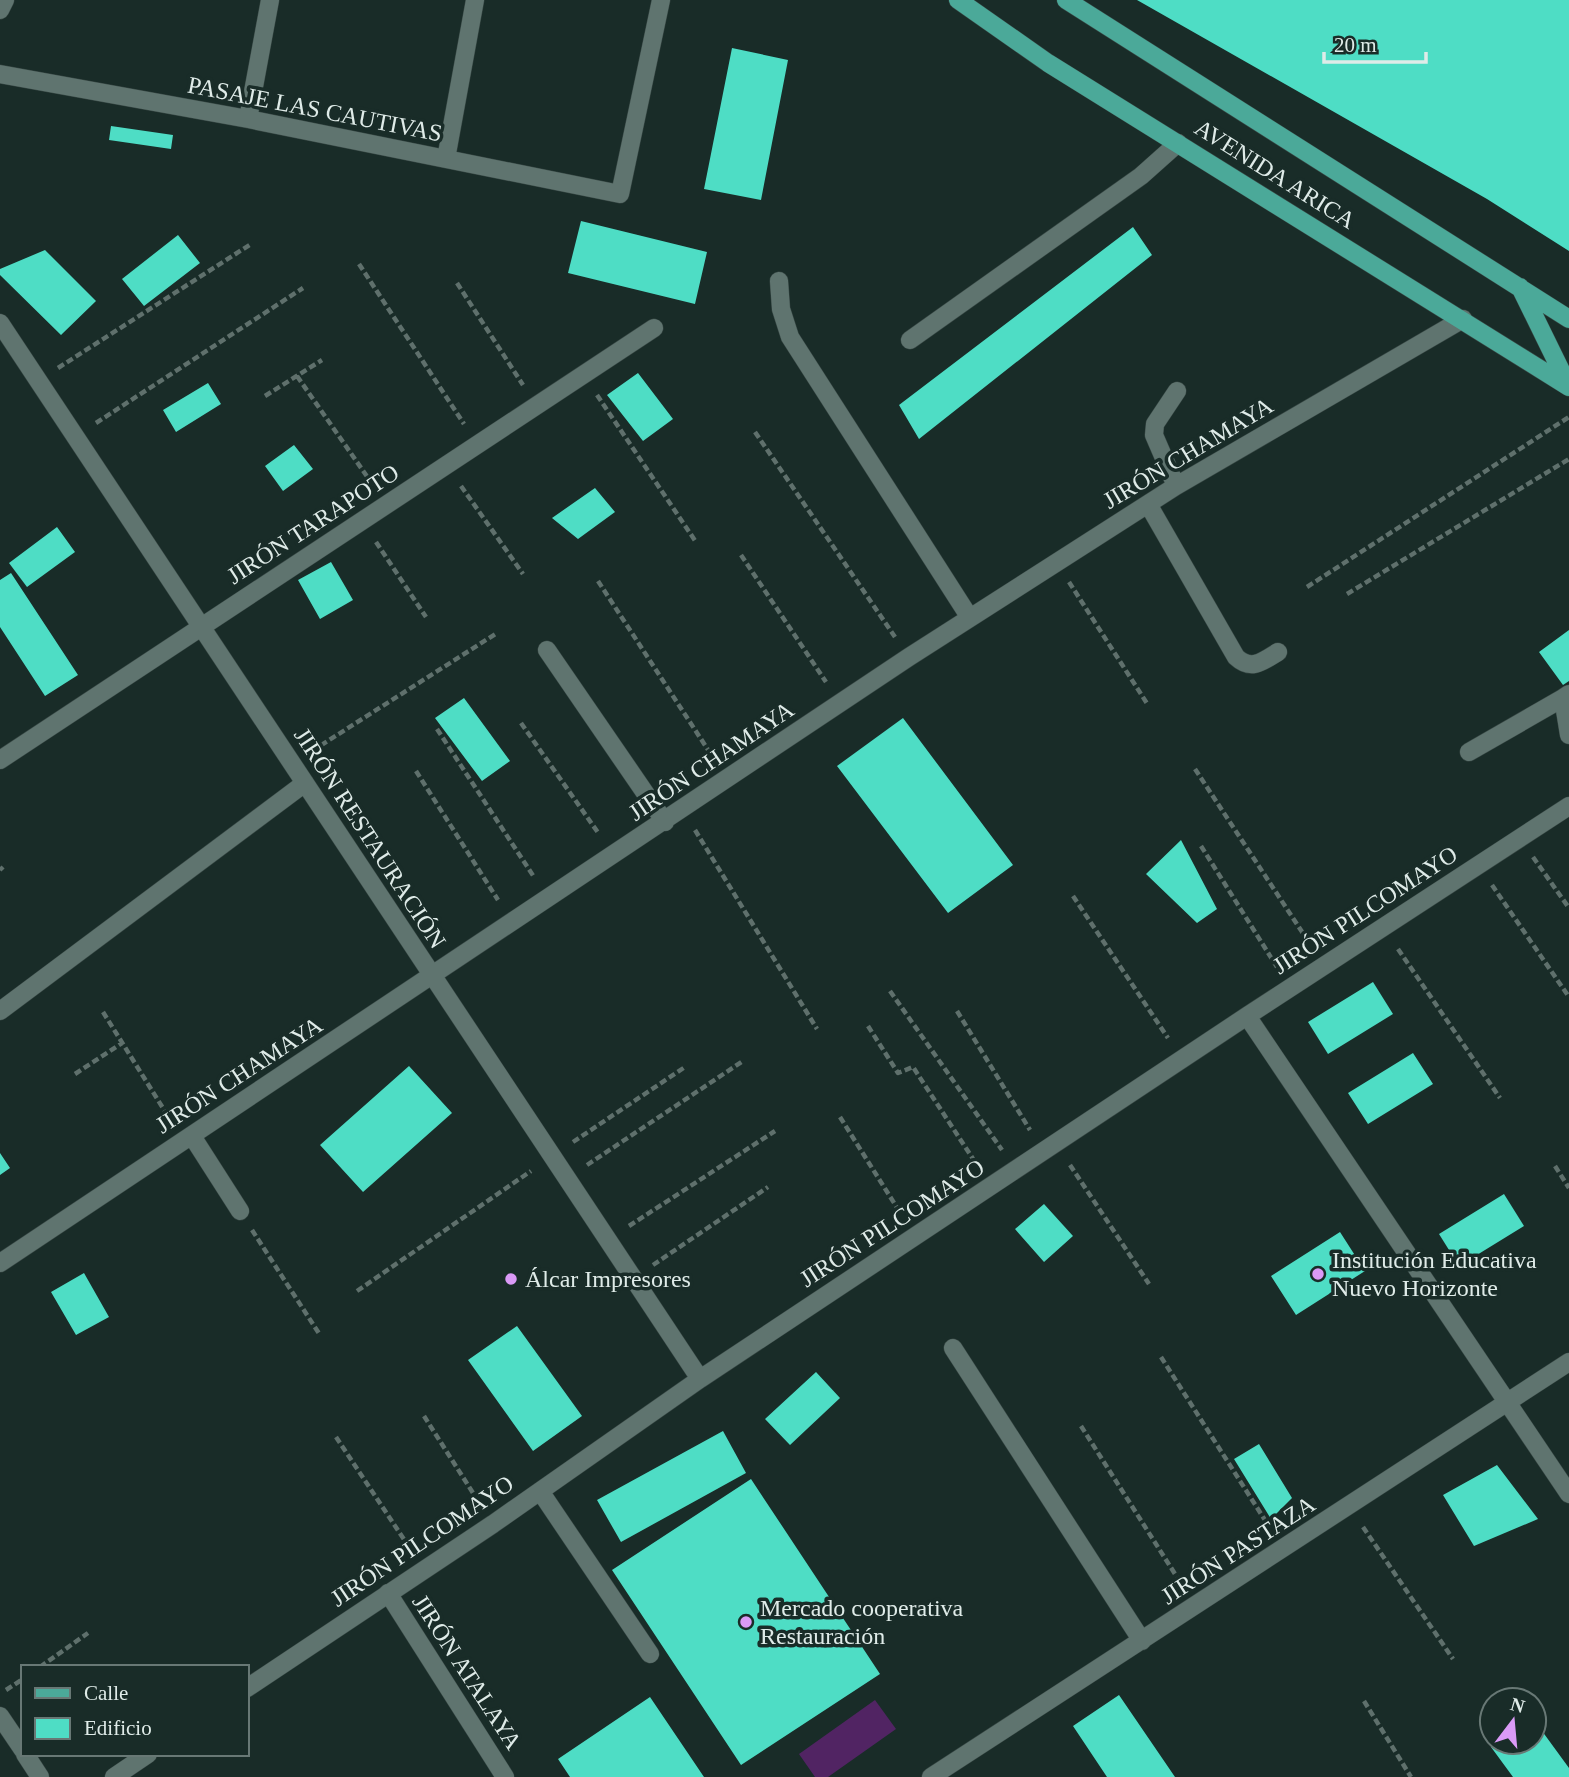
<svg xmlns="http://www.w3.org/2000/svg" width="1569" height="1777" font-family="Georgia,serif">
<rect width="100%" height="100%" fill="#192c28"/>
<path fill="#512463" d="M875,1700L896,1729L828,1777H815L799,1754Z"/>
<path fill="#4eddc5" d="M1137,0H1569V251L1487,199Z
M732,48L788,60L761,200L704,189Z
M111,126L173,135L171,149L109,140Z
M581,221L707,252L695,304L568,273Z
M1133,227L1152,255L919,439L899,405Z
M178,235L200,263L144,306L122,279Z
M45,250L96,301L61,335L0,275V269Z
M638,373L673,419L643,441L607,395Z
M208,383L221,404L176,432L163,410Z
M294,445L313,469L283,491L265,466Z
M595,488L615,512L578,539L552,518Z
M57,527L75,552L27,587L9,563Z
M331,562L353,600L320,619L298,580Z
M11,573L78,675L45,696L0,627V580Z
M1569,630V681L1563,685L1539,652Z
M464,698L510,761L482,781L435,718Z
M903,718L1013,865L948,913L837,766Z
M1181,840L1217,909L1197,923L1146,874Z
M1373,982L1393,1014L1328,1054L1308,1022Z
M1413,1053L1433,1084L1368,1124L1348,1093Z
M409,1066L452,1113L363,1192L320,1145Z
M0,1153L10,1168L0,1175Z
M1504,1194L1524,1226L1459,1266L1439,1234Z
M1044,1204L1073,1236L1044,1262L1015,1229Z
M1340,1232L1365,1271L1296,1315L1271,1276Z
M84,1273L109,1317L76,1335L51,1292Z
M517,1326L582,1416L533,1451L468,1360Z
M816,1372L840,1398L790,1445L765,1419Z
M723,1431L746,1473L621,1542L597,1500Z
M1259,1444L1292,1498L1271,1519L1234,1459Z
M1497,1465L1538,1519L1474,1546L1443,1495Z
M751,1479L880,1674L741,1765L612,1570Z
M1119,1695L1175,1777H1107L1073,1726Z
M650,1697L704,1777H570L558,1759Z
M1534,1720L1569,1768V1777H1513L1491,1747L1498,1742H1534Z"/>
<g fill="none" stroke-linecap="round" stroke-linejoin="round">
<g stroke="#384845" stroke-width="19">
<path id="minor" d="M0,10L5,0
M0,74L248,119L620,194L661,0
M248,119L270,0
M446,159L475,0
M779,281L781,309L790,337L970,618
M0,323L700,1379
M910,340L1141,176L1178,143
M1176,486L1154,435L1155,424L1177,391
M1148,504L1236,657C1251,671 1262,662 1278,652
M547,650L665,822
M1569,694L1563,698L1569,735
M1469,752L1563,698
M0,760L654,328
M0,1011L305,783
M1247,1016L1569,1494
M192,1136L240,1211
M0,1263L909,657L1176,486L1463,319
M953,1348L1142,1641
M540,1491L650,1654
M388,1593L505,1777
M247,1688L493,1524L700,1379L1247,1016L1569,806
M0,1716L23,1750
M25,1754L40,1777
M114,1777L148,1754
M931,1777L1569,1362"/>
</g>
<g stroke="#384845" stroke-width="19">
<path id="major" d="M958,0L1048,63L1569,387
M1066,0L1569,319
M1520,287L1569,387"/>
</g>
<path stroke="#5f706c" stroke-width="4.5" stroke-dasharray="7 3.5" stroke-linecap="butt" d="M359,264L464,424
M457,283L523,385
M58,368L251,244
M297,376L373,485
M597,395L696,542
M265,396L322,360
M96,423L303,288
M755,432L895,637
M461,486L523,574
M376,542L426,617
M741,555L826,682
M598,581L714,759
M1069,582L1148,705
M1307,587L1569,417
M1347,594L1569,459
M521,723L599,834
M437,729L534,877
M312,751L497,633
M1195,769L1310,944
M416,771L498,900
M695,830L817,1029
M1201,846L1277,967
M1533,857L1569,908
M0,867L3,870
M1492,885L1569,997
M1073,896L1168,1038
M1398,949L1500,1098
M890,991L1002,1150
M957,1011L1030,1130
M103,1012L171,1121
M868,1026L898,1073L913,1067L977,1165
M75,1074L122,1043
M840,1117L901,1214
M573,1142L685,1067
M587,1165L743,1061
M1070,1165L1149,1284
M1555,1166L1569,1188
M629,1226L775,1131
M252,1230L320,1335
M653,1265L768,1187
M357,1291L531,1171
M1161,1357L1270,1528
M424,1416L480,1504
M1081,1426L1182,1585
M336,1437L411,1550
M1363,1527L1453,1659
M40,1667L88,1633
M6,1690L23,1679
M1364,1701L1411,1777"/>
<use href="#minor" stroke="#5f746f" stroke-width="18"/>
<use href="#major" stroke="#4ba999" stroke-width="18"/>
</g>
<g fill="#da9af6" stroke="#192c28" stroke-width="2.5">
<circle cx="1318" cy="1274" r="7"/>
<circle cx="511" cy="1279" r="7"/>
<circle cx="746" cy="1622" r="7"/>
</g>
<g text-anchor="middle" stroke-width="7" stroke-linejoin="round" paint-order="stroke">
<g font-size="24" fill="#dfebe8" stroke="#192c28">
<text transform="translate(315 109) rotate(11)" y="8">PASAJE LAS CAUTIVAS</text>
<text transform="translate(1275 174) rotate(32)" y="8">AVENIDA ARICA</text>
<text transform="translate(1188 453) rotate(-31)" y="8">JIRÓN CHAMAYA</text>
<text transform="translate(313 524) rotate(-33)" y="8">JIRÓN TARAPOTO</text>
<text transform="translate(711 761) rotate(-34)" y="8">JIRÓN CHAMAYA</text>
<text transform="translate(370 838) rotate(57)" y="8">JIRÓN RESTAURACIÓN</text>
<text transform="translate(1365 910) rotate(-33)" y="8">JIRÓN PILCOMAYO</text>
<text transform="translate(239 1075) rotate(-33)" y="8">JIRÓN CHAMAYA</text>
<text transform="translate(892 1223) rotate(-33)" y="8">JIRÓN PILCOMAYO</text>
<text transform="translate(422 1541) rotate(-34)" y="8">JIRÓN PILCOMAYO</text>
<text transform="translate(1238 1550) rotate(-33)" y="8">JIRÓN PASTAZA</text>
<text transform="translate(467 1672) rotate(57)" y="8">JIRÓN ATALAYA</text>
</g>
<g font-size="24" fill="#dfebe8" stroke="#192c28" text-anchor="start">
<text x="1332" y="1268">Institución Educativa<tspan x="1332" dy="28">Nuevo Horizonte</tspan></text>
<text x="525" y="1287">Álcar Impresores</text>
<text x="760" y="1616">Mercado cooperativa<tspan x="760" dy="28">Restauración</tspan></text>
</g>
</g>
<rect x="21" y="1665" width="228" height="91" fill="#192c28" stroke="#687875" stroke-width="2"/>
<rect x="35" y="1688" width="35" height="10" fill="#4ba999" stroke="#687875" stroke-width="2"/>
<text x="84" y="1700" font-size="21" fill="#dfebe8">Calle</text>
<rect x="35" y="1718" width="35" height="21" fill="#4eddc5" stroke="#687875" stroke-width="2"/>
<text x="84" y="1735" font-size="21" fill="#dfebe8">Edificio</text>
<g transform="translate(1513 1721) rotate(16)"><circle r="33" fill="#192c28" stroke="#687875" stroke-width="2"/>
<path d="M0-5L12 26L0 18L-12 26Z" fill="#da9af6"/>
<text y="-10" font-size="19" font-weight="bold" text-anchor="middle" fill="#dfebe8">N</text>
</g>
<path d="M1324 52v10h102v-10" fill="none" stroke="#dfebe8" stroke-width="3.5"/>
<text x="1334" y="52" font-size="21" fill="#dfebe8" stroke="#192c28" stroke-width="5" paint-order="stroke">20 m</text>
</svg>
